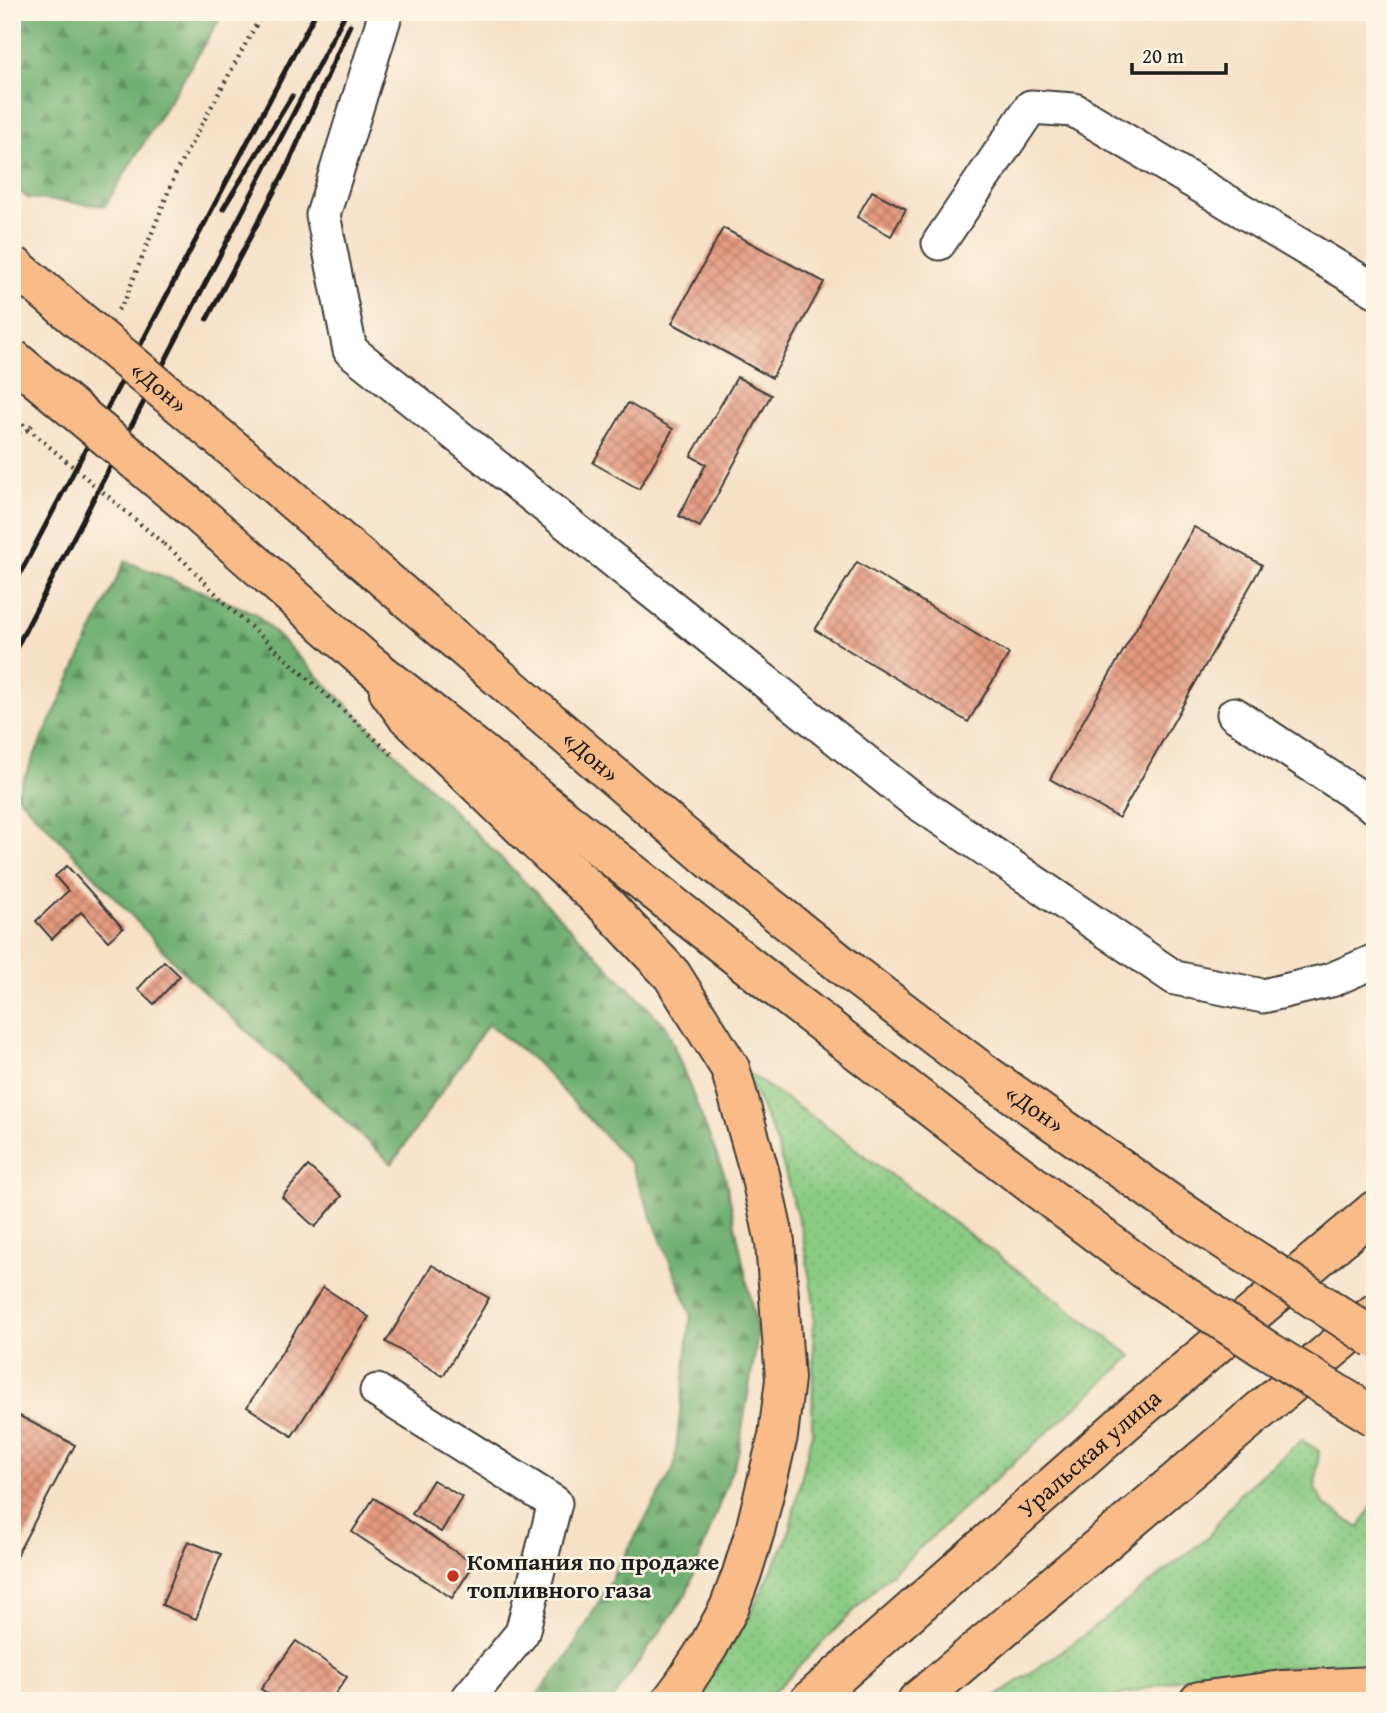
<svg xmlns="http://www.w3.org/2000/svg" width="1387" height="1713" font-family="'Gentium Book Plus',serif">
<defs>
<pattern id="grass-dots" width="8" height="8" patternUnits="userSpaceOnUse" patternTransform="scale(1.75)"><rect width="8" height="8" fill="#8acb83"/><path d="M2 2h.1M6 6h.1" fill="none" stroke="#76ae71" stroke-width="1.8" stroke-linecap="round"/></pattern>
<pattern id="forest-firs" width="22" height="20" patternUnits="userSpaceOnUse" patternTransform="scale(1.75)"><rect width="22" height="20" fill="#6faf71"/><path d="M5 1l3.5 6h-7zM16 11l3.5 6h-7z" fill="#5a8e5c"/></pattern>
<pattern id="building-cross-hatch" width="8" height="8" patternUnits="userSpaceOnUse" patternTransform="scale(1.75)"><rect width="8" height="8" fill="#e59a7f"/><path d="M0 0l8 8M0 8l8-8" fill="none" stroke="#b97d67"/></pattern>
</defs>
<rect width="100%" height="100%" fill="#fcf5e5"/>
<filter id="ink" filterUnits="userSpaceOnUse"><feTurbulence type="fractalNoise" baseFrequency=".0143" numOctaves="2"/><feDisplacementMap in="SourceGraphic" scale="14" xChannelSelector="R" yChannelSelector="G"/><feConvolveMatrix kernelMatrix="1 2 1 2 8 2 1 2 1" color-interpolation-filters="sRGB"/></filter>
<filter id="wash" filterUnits="userSpaceOnUse"><feTurbulence type="fractalNoise" baseFrequency=".00686" numOctaves="4" result="noise"/><feDisplacementMap in="SourceGraphic" scale="28" xChannelSelector="R" yChannelSelector="G"/><feGaussianBlur stdDeviation="1.57" result="paint"/><feColorMatrix in="noise" values="0 0 0 0 0 0 0 0 0 0 0 0 0 0 0 0 0 1.4 0 .05"/><feComposite in="paint" operator="in"/></filter>
<g filter="url(#wash)">
<rect width="100%" height="100%" fill="#f6e1c7"/>
<path fill="url(#grass-dots)" stroke="#537450" stroke-width="2" d="M745,1071L817,1120L1132,1356L883,1581L765,1701H692L715,1670L750,1615L788,1536L812,1433L814,1304L802,1232L775,1138Z
M1302,1440L1319,1451L1315,1489L1325,1505L1359,1528L1375,1501V1665L1300,1666L1177,1680L1099,1701H990L1083,1636L1207,1538L1239,1494Z"/>
<path fill="url(#forest-firs)" stroke="#466646" stroke-width="2" d="M12,12H224L105,206L27,198L12,183Z
M125,561L255,613L536,893L666,1026L725,1176L758,1335L738,1454L686,1595L611,1701H532L570,1653L674,1468L691,1314L630,1163L536,1062L488,1024L392,1164L191,980L92,873L16,795Z"/>
<g id="blocks">
<path fill="url(#building-cross-hatch)" d="M872,191L906,209L891,236L857,217Z
M723,228L824,282L772,378L672,323Z
M737,377L771,395L700,527L679,516L706,464L691,456Z
M628,403L673,429L639,489L593,463Z
M1194,527L1262,565L1119,818L1050,779Z
M857,562L1009,654L968,722L815,630Z
M67,866L123,928L108,941L81,912L52,939L36,921L68,891L55,876Z
M164,961L180,976L154,1004L138,989Z
M308,1166L342,1196L315,1227L282,1197Z
M432,1265L489,1298L443,1376L386,1342Z
M323,1287L369,1317L292,1436L247,1407Z
M12,1412L75,1445L12,1564Z
M433,1480L462,1497L441,1532L412,1514Z
M374,1498L474,1564L452,1598L352,1532Z
M188,1541L221,1554L196,1619L162,1605Z
M296,1641L347,1677L330,1701H278L261,1689Z"/>
</g>
</g>
<g filter="url(#ink)">
<use href="#blocks" fill-opacity="0" stroke="#3d3a36" stroke-width="2"/>
<g fill="none" stroke-linecap="round" stroke-linejoin="round">
<g stroke="#3d3a36" stroke-width="37">
<path id="minor" d="M386,12L323,215L350,350L911,798L1175,978L1263,996L1331,980L1375,961
M939,243L1031,107L1074,110L1375,290
M1234,714L1375,807
M377,1391L555,1503L522,1633L466,1701"/>
</g>
<g stroke="#3d3a36" stroke-width="42">
<g id="major">
<path d="M389,692L406,715L552,856L607,906L672,975L730,1068L760,1174L775,1242L785,1379L778,1436L755,1531L742,1573L729,1608L708,1647L683,1685L671,1701"/>
<path id="s1" d="M809,1701L1133,1415L1375,1210"/>
<path d="M917,1701L1375,1313"/>
<path d="M1199,1701L1283,1690L1375,1686"/>
</g>
</g>
<g stroke="#3d3a36" stroke-width="42">
<g id="highway">
<path id="s2" d="M239,454L716,864L852,973L985,1074L1191,1218"/>
<path d="M192,508L367,662L778,989L969,1137L1144,1269"/>
</g>
</g>
<path stroke="#3d3a36" stroke-width="4.5" stroke-dasharray="2 5" stroke-linecap="butt" d="M118,310L125,300L177,170L263,12
M12,434L28,430L35,421
M164,544L185,562L232,610L394,756"/>
<use href="#minor" stroke="#fff" stroke-width="33"/>
<use href="#major" stroke="#f9bc89" stroke-width="38"/>
<use href="#highway" stroke="#f9bc89" stroke-width="38"/>
<path stroke="#1c1c1c" stroke-width="5" d="M223,209L292,96
M207,319L286,169L350,25
M12,589L316,12
M12,656L346,12"/>
<g stroke="#3d3a36" stroke-width="42" stroke-linecap="butt">
<g id="highway-bridge">
<path id="s3" d="M12,264L239,454"/>
<path d="M12,358L192,508"/>
<path d="M1191,1218L1375,1339"/>
<path d="M1144,1269L1268,1351L1375,1417"/>
</g>
</g>
<path stroke="#3d3a36" stroke-width="4.5" stroke-dasharray="2 5" stroke-linecap="butt" d="M12,415L164,544"/>
<use href="#highway-bridge" stroke="#f9bc89" stroke-width="38"/>
</g>
</g>
<circle fill="#c8321e" stroke="#fcf5e5" stroke-width="2.5" cx="453" cy="1576" r="7"/>
<g text-anchor="middle" stroke-width="5" stroke-linejoin="round" paint-order="stroke">
<g font-size="24" fill="#1c1c1c" stroke="#fcf5e5">
<text dy="8" stroke="none"><textPath href="#s3" startOffset="192">«Дон»</textPath></text>
<text dy="8" stroke="none"><textPath href="#s2" startOffset="464">«Дон»</textPath></text>
<text dy="8" stroke="none"><textPath href="#s2" startOffset="1031">«Дон»</textPath></text>
<text dy="8" stroke="none"><textPath href="#s1" startOffset="374">Уральская улица</textPath></text>
</g>
<g font-size="24" font-weight="bold" fill="#1c1c1c" stroke="#fcf5e5" text-anchor="start">
<text x="467" y="1570">Компания по продаже<tspan x="467" dy="28">топливного газа</tspan></text>
</g>
</g>
<rect width="1387" height="1713" fill="none" stroke="#fcf5e5" stroke-width="42"/>
<path d="M1132 63v10h94v-10" fill="none" stroke="#1c1c1c" stroke-width="3.5"/>
<text x="1142" y="63" font-size="21" fill="#1c1c1c" stroke="#fcf5e5" stroke-width="5" paint-order="stroke">20 m</text>
</svg>
